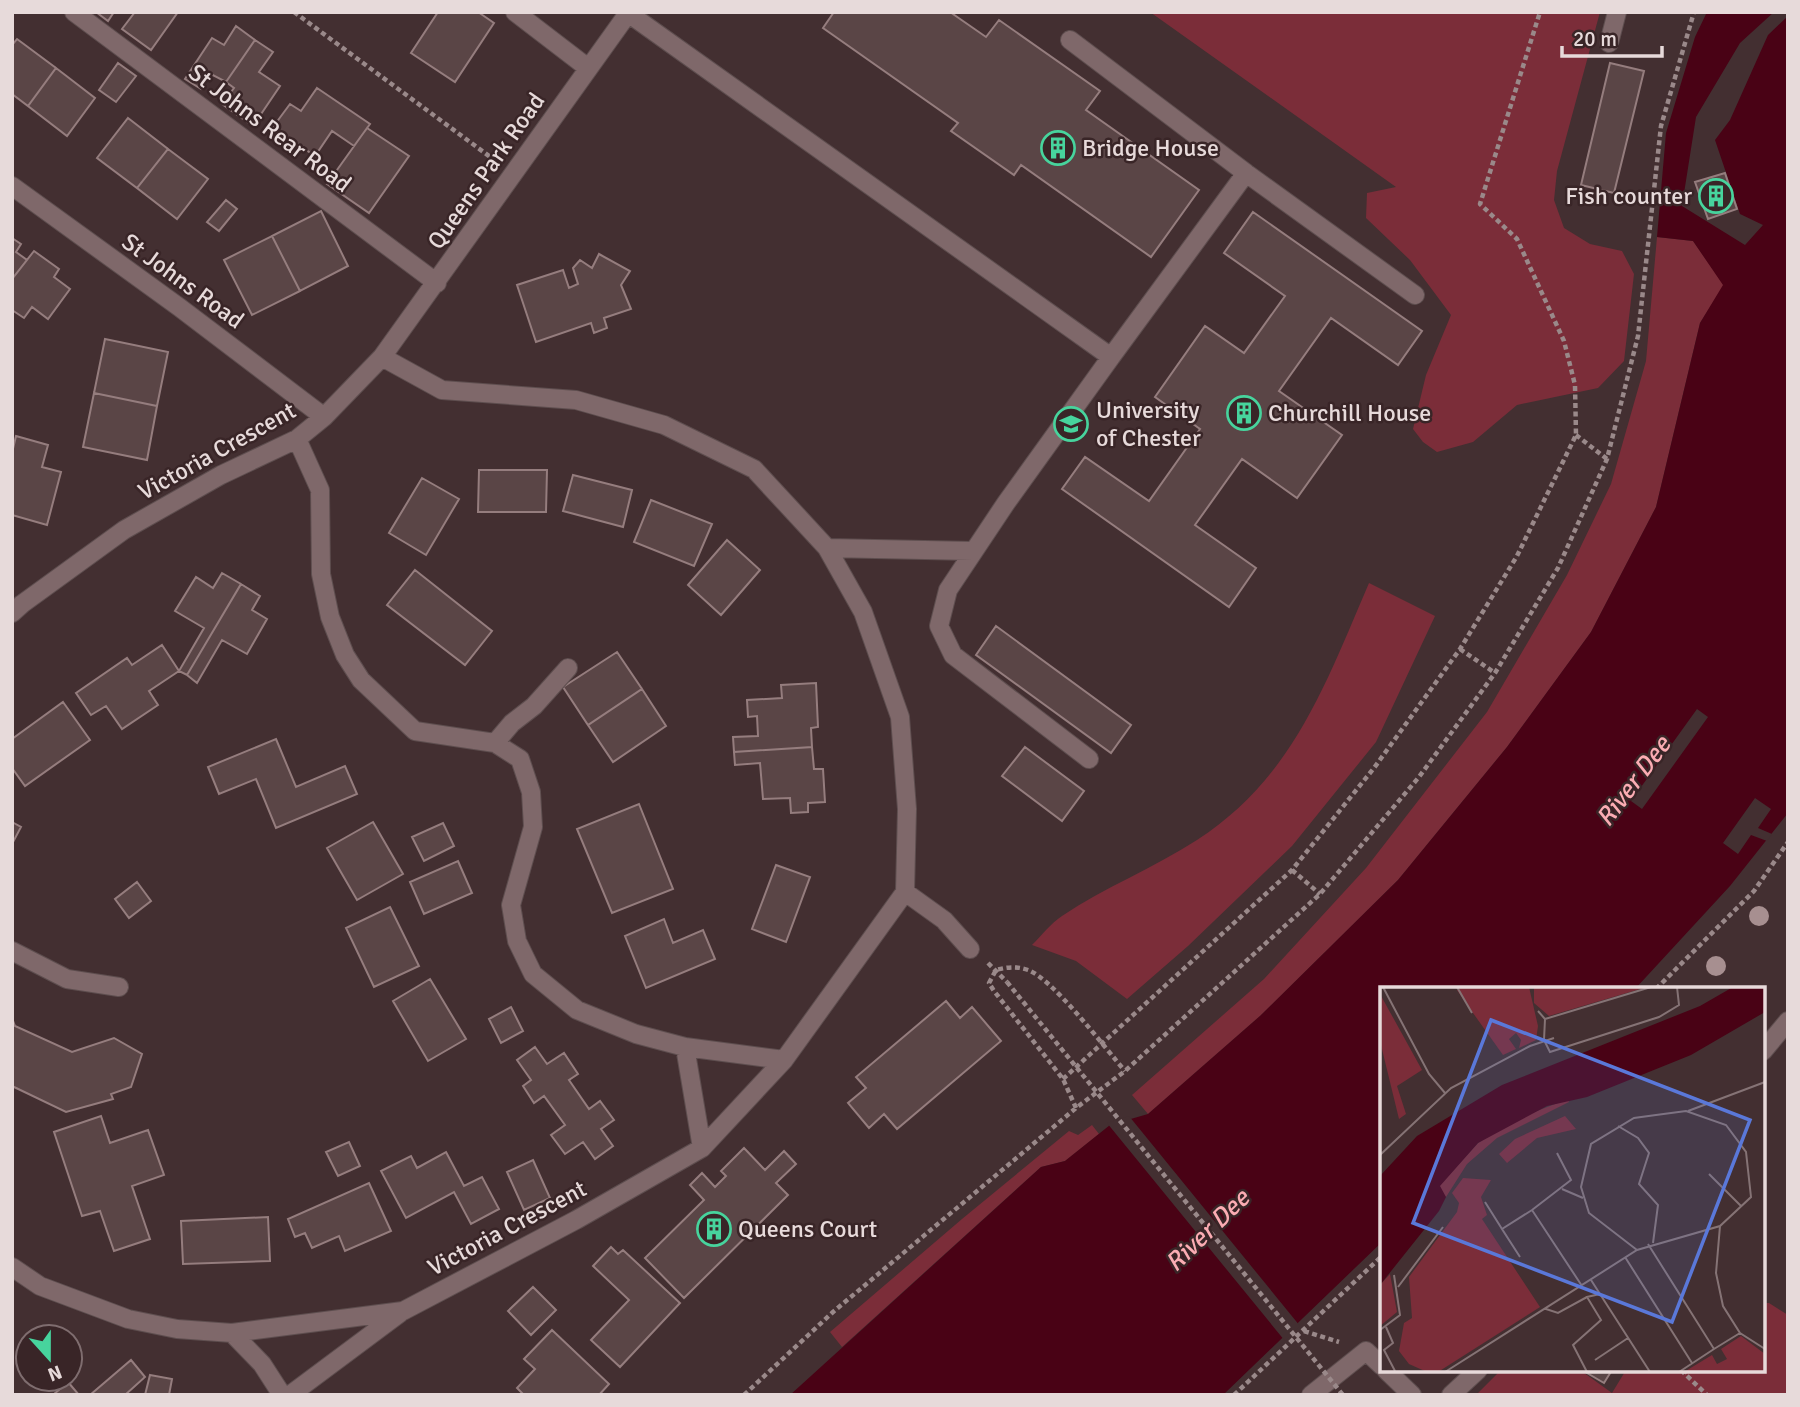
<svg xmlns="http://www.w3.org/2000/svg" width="1800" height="1407" font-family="Signika,sans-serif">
<rect width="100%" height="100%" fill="#432f31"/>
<path fill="#7b2d39" d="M1150,12H1600L1557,171L1554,200L1564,228L1590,244L1622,251L1634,274L1624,361L1598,388L1517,405L1473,442L1437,452L1423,442L1413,429L1426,375L1451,315L1410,260L1366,218L1367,193L1396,187Z
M1657,237L1693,241L1724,285L1700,323L1656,507L1591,632L1507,747L1398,880L1260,1016L1148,1114L1132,1095L1264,979L1366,868L1487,712L1567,575L1611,484L1646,361Z
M1369,583L1435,616L1376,742L1292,846L1188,946L1127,999L1076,961L1032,945C1041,936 1051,923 1062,916C1105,887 1154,868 1197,840C1293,778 1326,683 1369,583Z
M1092,1125L1099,1134L1065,1161L1041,1167L842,1347L830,1332L962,1219L1069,1131L1078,1135Z
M1763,1303H1769L1788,1315V1395H1476L1501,1370H1580L1612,1393L1626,1370H1763Z"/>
<path fill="#490215" d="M1707,12H1774L1740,43L1696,117L1682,206L1745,245L1763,225L1740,214L1715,140L1730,120L1768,35L1788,16V813L1730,886L1635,989H1382V1242L1223,1395H790L1041,1167L1065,1161L1110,1125L1148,1114L1260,1016L1398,880L1507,747L1591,632L1656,507L1700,323L1723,285L1693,241L1657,237L1666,133L1695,37Z"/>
<path fill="#432f31" d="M1697,709L1708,717L1642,809L1631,801Z
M1755,798L1771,809L1758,828L1772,834L1767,841L1751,835L1738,854L1723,843Z
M1129,1116L1300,1326L1285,1341L1107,1123Z"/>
<path fill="#5a4546" stroke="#957d7e" stroke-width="2" d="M96,12H114L108,21Z
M135,12H178L151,50L122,29Z
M438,12H478L494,23L455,82L411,53Z
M834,12H950L986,37L999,20L1100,91L1086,110L1199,190L1151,257L1021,165L1014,175L951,131L958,123L823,28Z
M236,26L255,40L226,82L211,74L201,89L185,79L212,38L224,45Z
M17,39L56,68L28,106L12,94V45Z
M255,40L273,52L259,72L280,86L253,126L222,104L234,88L226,82Z
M118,63L136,76L116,102L99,90Z
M1610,63L1644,71L1614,193L1581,185Z
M56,68L95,98L67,136L28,106Z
M317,88L370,124L354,146L332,131L315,156L273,127L290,104L301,111Z
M128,118L168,149L137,188L97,158Z
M367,128L409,156L369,213L327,184Z
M168,149L208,179L177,219L137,188Z
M1725,173L1737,209L1708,219L1695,182Z
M226,200L237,209L219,231L207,222Z
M321,211L348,266L300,291L272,236Z
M1253,212L1422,331L1398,365L1331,318L1279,391L1342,435L1297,498L1242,459L1195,525L1256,568L1229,607L1062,489L1085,457L1149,501L1200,429L1155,397L1205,326L1244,353L1285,296L1224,253Z
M272,236L300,291L252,315L224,260Z
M12,238L21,244L16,252L27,260L12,279Z
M34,251L59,269L54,277L70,289L48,319L32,307L24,318L12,310V279Z
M599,254L630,271L621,285L631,309L604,318L607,328L594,333L591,323L536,342L517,285L563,270L569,288L578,284L573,268L580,260L592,268Z
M105,339L168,352L157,406L94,393Z
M94,393L157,406L147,460L83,447Z
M16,436L48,445L42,467L61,472L47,525L12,515V453Z
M479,470H547L546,512H478Z
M573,475L632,490L623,527L563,511Z
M422,478L459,499L426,555L389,533Z
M651,500L712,524L694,566L634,542Z
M727,540L760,570L721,615L688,585Z
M415,570L492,631L465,665L387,605Z
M222,573L241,584L187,675L179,671L204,628L175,611L196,577L213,588Z
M241,584L260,596L252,610L267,619L247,654L222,640L197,683L187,675Z
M996,626L1131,725L1111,753L976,655Z
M162,645L179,671L149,691L158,705L122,729L106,706L91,715L76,693L127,658L132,665Z
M617,652L642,689L588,725L563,687Z
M816,683L818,727L811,728L812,747L734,752L733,737L758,736L757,716L748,717L747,700L782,698L781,685Z
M642,689L666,726L613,762L588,725Z
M63,702L90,740L25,786L12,768V739Z
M276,739L296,787L345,766L357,794L276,828L256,779L219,794L208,767Z
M812,747L814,769H823L825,802L808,803V812L791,813L790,798L763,799L760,763L735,765L734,752Z
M1025,747L1084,791L1062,821L1002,776Z
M639,804L673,889L612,913L577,829Z
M12,822L21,827L12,844Z
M373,822L403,874L357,900L327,848Z
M443,823L454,846L424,861L412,837Z
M458,861L472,893L424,914L410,882Z
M776,865L810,877L786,942L752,929Z
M137,882L151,901L129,918L115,899Z
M390,907L419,966L374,987L346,928Z
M664,919L673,943L703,930L715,959L646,988L625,936Z
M430,979L466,1039L428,1061L393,1001Z
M946,1001L960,1018L972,1007L1001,1041L897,1129L884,1114L869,1128L848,1103L866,1088L856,1077Z
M511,1007L523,1031L501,1043L489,1019Z
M12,1018L15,1026L72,1052L114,1038L142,1054L131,1087L111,1094L113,1099L66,1112L12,1086Z
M535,1047L547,1064L564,1053L578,1074L569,1080L589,1109L600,1101L614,1120L601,1129L613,1146L595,1159L583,1142L565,1154L551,1135L565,1125L544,1096L534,1103L523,1086L531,1080L517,1060Z
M101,1116L110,1143L148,1130L164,1175L132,1186L150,1239L114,1251L100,1211L82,1216L54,1132Z
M349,1142L360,1166L338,1176L326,1152Z
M744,1148L765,1170L784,1151L796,1164L776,1183L788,1195L684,1298L645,1258L704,1200L690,1185L702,1173L715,1187L726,1176L721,1171Z
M446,1152L464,1186L482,1177L499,1209L471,1224L454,1192L406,1218L381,1171L411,1156L417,1168Z
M533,1160L550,1198L524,1210L507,1172Z
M369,1183L391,1231L345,1251L339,1236L312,1248L305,1233L295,1237L288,1219Z
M268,1217L270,1261L183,1264L181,1221Z
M611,1247L618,1254L623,1250L680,1303L620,1367L591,1340L629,1300L593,1266Z
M533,1287L556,1310L531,1335L508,1311Z
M552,1330L609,1384L599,1395H524L517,1388L535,1369L524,1359Z
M131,1360L145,1377L125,1395H90Z
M1582,1370H1612L1604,1383Z
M150,1375L172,1379L169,1395H145Z
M68,1382L79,1395H53Z"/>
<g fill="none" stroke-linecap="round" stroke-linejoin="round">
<g stroke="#5e4e4f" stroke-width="20">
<path id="minor" d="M74,12L437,283
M515,12L588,68
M628,13L1111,357L1246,173L1070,40
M1609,43L1617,12
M1246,173L1415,295
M12,186L179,307L324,417
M297,439L320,490L321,574L330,617L345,655L361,680L415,731L495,743L520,759L531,792L533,827L511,905L517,941L533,974L577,1010L636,1034L685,1047L784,1060
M827,548L973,551
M12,613L22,604L124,530L221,475L297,439L324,417L382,357L629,12
M495,743L512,723L534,706L568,668
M1089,759L953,655L939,626L948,590L1006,503L1111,357
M905,892L944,920L970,949
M12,951L67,979L119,987
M685,1047L702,1148
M1763,1051L1788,1021
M12,1267L40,1286L128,1319L177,1329L232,1333L403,1311L576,1220L702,1148L784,1060L905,892L907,809L900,717L863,612L827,548L754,469L664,425L576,400L442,390L382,357
M232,1333L262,1364L282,1395
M1386,1370L1412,1395
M290,1395L400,1313
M1311,1395L1366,1351L1382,1366
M1451,1395L1478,1370"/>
</g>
<path stroke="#9a898a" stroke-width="4.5" stroke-dasharray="5 3.5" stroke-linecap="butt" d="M294,12L493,159
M1576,435L1607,459
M1460,649L1495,673
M1292,870L1320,894
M988,963L1007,982
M1656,989L1754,891L1788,842
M1063,1079L1292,870L1374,768L1460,649L1517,556L1576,435L1575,385L1564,341L1517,239L1480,204L1540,12
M1076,1108L1063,1079L994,991L989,983L996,970C1007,967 1017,966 1028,970C1053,979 1105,1048 1125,1071
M1304,1331L1339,1342
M1687,1370L1684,1373L1707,1395
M744,1395L833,1312L1076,1108L1125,1071L1320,894L1419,777L1495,673L1558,568L1607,459L1638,336L1661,126L1694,12
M1234,1395L1382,1256"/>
<use href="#minor" stroke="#7f686a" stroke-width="18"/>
<path stroke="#9a898a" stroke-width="4.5" stroke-dasharray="5 3.5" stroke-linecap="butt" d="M1007,982L1343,1395"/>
</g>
<g fill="#a78f90">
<circle cx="1759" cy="916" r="10"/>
<circle cx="1716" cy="966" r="10"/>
</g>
<defs>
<g id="building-ring" transform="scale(1.75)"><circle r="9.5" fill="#392527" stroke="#47d49d" stroke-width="1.5"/><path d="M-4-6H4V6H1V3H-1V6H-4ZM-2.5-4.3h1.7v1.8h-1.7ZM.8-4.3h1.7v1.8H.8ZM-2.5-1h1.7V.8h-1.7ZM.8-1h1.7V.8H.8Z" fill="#47d49d"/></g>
<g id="university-ring" transform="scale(1.75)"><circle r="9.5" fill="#392527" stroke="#47d49d" stroke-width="1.5"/><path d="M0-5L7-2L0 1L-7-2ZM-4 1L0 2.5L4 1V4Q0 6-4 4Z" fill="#47d49d"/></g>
</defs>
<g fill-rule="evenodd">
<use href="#building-ring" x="1058" y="148"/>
<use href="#building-ring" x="1716" y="196"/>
<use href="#building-ring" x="1244" y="413"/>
<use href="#university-ring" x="1071" y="424"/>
<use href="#building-ring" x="714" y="1229"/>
</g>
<g text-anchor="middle" stroke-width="5" stroke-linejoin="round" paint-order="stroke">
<g font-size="24" fill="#e7dada" stroke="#392527">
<text transform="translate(270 128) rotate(37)" y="8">St Johns Rear Road</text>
<text transform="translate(486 171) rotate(-55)" y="8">Queens Park Road</text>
<text transform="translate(183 281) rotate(36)" y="8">St Johns Road</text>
<text transform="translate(217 451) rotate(-29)" y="8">Victoria Crescent</text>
<text transform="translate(507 1228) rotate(-28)" y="8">Victoria Crescent</text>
</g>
<g font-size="24" fill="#e7dada" stroke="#392527" text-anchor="start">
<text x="1082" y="156">Bridge House</text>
<text x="1692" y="204" text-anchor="end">Fish counter</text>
<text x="1096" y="418">University<tspan x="1096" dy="28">of Chester</tspan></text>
<text x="1268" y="421">Churchill House</text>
<text x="738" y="1237">Queens Court</text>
</g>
<g font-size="26" font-style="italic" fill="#fbacb3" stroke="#392527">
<text transform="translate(1633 781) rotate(-53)" y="9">River Dee</text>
<text transform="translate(1207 1230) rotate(-44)" y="9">River Dee</text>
</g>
</g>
<g transform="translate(1380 987)">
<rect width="385" height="385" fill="#432f31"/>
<path d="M81,0H149L158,39L156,53L139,61L141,53L136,46L129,52L136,62L123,68L83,12L77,3ZM154,0H267L169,29L154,16ZM0,7L42,83L17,99L26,127L19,132L0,54ZM188,112L189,115L117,151L87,177L66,210L62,207L59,199L98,156L139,131ZM185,129L196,142L157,151L127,176L119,167L135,152ZM83,191L111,193L101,210L107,228L102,232L160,320L58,385H47L29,377L19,364L24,336L32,331L29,290L77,225L79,216L72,206ZM10,287L17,325L0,339V298ZM361,349L385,367V385H304L332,368L337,377L347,372L341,362Z" fill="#7b2d39"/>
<path d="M353,0H385V25L311,68L207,110L167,119L98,156L60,199L66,210L59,224L0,298V189L37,149L122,98L320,19Z" fill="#490215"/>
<path fill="none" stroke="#857375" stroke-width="2" d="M3,0L49,87L65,106M77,0L92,26M158,24L165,32L164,53L170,65L279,30L299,18L297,0M165,32L271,0M308,124L385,95M238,139L258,151L269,166L259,197L278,218L273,256M0,168L71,101L150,59L174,51M329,187L361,219M182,202L203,211M105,215L122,242M152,223L191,193L177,166M340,239L336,286L343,319L360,346L385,362M268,257L334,362L360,346M140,270L122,242L152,223L202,299M245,270L312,376M211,293L270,385M18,300L63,240M166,322L178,326L207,310M6,340L13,356L4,363L15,384M0,343L20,328L14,288M215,373L248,351M65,385L257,263L340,239L371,210L366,165L346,138L306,124L276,128L254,131L211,157L201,200L209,226L257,263M207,385L193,358L221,333L207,310L220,307M299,385L334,362"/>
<path fill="#5a78d9" fill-opacity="0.15" stroke="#5a78d9" stroke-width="3.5" d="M111,33L370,133L292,335L33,236Z"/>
<rect width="385" height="385" fill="none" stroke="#e7dada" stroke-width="3.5"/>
</g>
<rect width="1800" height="1407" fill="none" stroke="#e7dada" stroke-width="28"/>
<g transform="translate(49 1358) rotate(159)"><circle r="33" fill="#392527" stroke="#7f6d6f" stroke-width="2"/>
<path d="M0-5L12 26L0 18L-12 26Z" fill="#47d49d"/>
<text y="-10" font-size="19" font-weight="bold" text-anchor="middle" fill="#e7dada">N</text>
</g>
<path d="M1562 46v10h100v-10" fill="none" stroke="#e7dada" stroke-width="3.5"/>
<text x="1573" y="46" font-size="21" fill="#e7dada" stroke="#392527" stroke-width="5" paint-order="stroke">20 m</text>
</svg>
